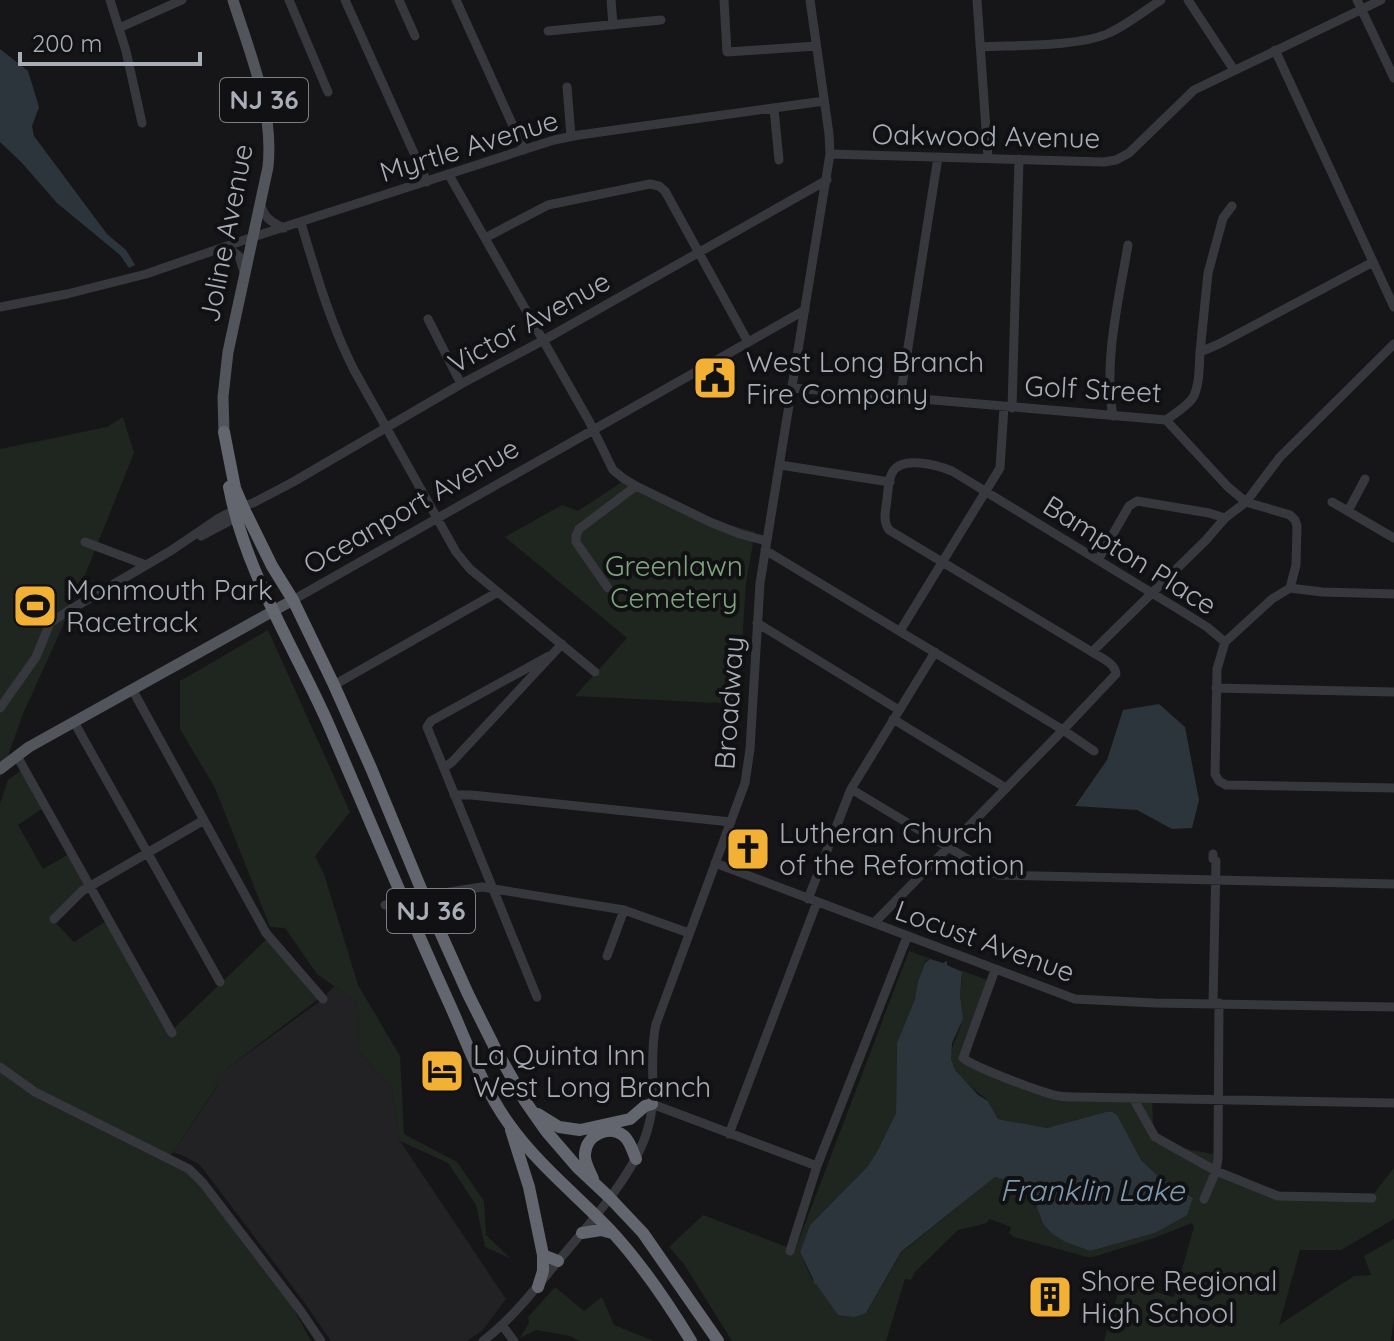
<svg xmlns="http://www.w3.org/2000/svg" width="1394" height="1341" font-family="Quicksand,sans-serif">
<rect width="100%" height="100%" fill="#161618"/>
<path fill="#222225" d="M334,986L358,1003L359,1052L392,1087L400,1141L506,1299L483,1330L467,1341H331L304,1302L200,1165L184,1156L173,1152L217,1087L211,1080L323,999Z"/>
<path fill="#1e261f" d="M123,417L134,453L79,590L23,714L0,778V449L107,427Z
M628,478L712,520L755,532L746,583L738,704L575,696L627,638L505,537L562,505L578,511Z
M268,630L350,812L315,856L324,874L358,985L400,1056L404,1134L457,1162L484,1201L486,1235L511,1259L485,1247L476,1205L448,1163L400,1141L392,1087L359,1052L358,1003L317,974L285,928L270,927L215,788L180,729V681Z
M24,768L45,807L18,825L43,869L72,852L88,883L53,920L74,942L109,919L171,1031L270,936L321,997L212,1080L217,1086L169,1158L197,1177L280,1283L311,1341H0V804L8,780Z
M909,951L934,960L930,959L925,961L918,981L915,999L897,1043L896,1113L878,1150L868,1166L810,1225L800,1252L811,1278L844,1316H856L867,1312L901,1253L995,1177L1030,1188L1043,1224L1051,1233L1065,1242L1090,1251L1155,1233L1187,1214L1193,1198L1157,1175L1141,1160L1117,1116L1106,1112L1047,1128L998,1119C994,1113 991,1103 985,1098C976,1091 959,1078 954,1068C945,1050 959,1037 962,1021C963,1012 960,1004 960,996C960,987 964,980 961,971L953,967L992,982L968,1061L1050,1093L1152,1098L1154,1143L1218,1155L1216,1170L1274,1193L1371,1197L1394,1168V1219L1341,1250H1300L1279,1325L1354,1276L1371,1275L1364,1256L1394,1239V1317L1391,1341H1104L1121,1282L1174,1297L1194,1227L1192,1223L1154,1238L1093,1257H1087L1014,1237L1009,1233L1011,1228L1009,1226L989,1219L987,1223L958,1230L915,1272L911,1280L905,1279L886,1341H732L684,1264L669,1247L703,1215L795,1250Z
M555,1287L584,1311L602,1297L614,1325L654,1341H580L570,1336L536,1330L520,1338L529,1323L528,1317Z"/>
<path fill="#2c353c" d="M0,49L28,71L39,107L32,126L34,136L107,234L126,250L135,265L129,268L120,255L57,203L22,163L0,142Z
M1159,704L1185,727L1199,800L1192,828L1172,829L1137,810L1075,806L1107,760L1123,710Z
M930,959L943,963L947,961V965L962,972L960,996L963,1019L952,1043L951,1059L955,1070L978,1095L988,1101L998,1119L1047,1128L1106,1112H1112L1117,1115L1141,1160L1157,1175L1193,1198L1187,1215L1155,1233L1090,1251L1065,1242L1051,1233L1043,1224L1030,1188L995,1177L901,1252L866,1313L854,1317L838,1315L816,1284H814V1281L800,1252L810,1225L868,1166L878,1150L896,1113L897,1043L915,999L918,981L925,963Z"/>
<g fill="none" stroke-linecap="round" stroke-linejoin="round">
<path stroke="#37383d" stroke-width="9" d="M110,0L126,51L142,123
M289,0L328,92
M345,0L427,182
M399,0L415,36
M456,0L524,150
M611,0L613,25
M724,0L727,52L816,46
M977,0L988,158
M1188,0L1234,70
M1357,0L1394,78
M119,28L182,0
M548,31L661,20
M980,47C1015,45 1078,47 1109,33C1127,25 1144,11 1161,0
M1275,50L1394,307
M567,87L571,136
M774,109L779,160
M830,154L1104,162L1116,160L1129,153L1194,90L1381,0
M449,175L589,421L613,470L623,478L636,486L710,522L740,534L766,541
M260,203C264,217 270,222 284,228
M301,223C316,273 330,323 354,370L456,552L470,569L595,672
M485,238L548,205L650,184L659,186L665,191L748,342
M227,247L239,256L244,272
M0,307L67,294L146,274L253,237L554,140L579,135L824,101
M428,319L461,384
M1200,352L1208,273L1223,218L1232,206
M793,388L1166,420C1174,414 1186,407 1192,399C1200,387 1199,366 1200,352L1219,344L1373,262
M900,398L938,157
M1012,408L1019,159
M1113,416C1103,362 1119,299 1128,245
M1166,420L1228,487L1246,502L1290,515L1295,520L1297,526L1296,565L1290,588
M780,465L890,482
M1332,502L1394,538
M1348,511L1365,479
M201,536L241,515
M85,542L146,565
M765,550L1063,730L1094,751
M1098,560L1129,506L1137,501L1209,513L1225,518
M608,588L576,542V536L579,529L636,486
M1394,594L1322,592L1290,588L1272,599L1225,642L1217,669L1215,774L1219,781L1226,785L1394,788
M293,600L805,310
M757,623L899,710
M900,631L1000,468L1004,407
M1092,652L1206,540L1225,518L1246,502L1280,457L1394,344
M334,685L498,592
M1216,688L1394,692
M132,689L266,933L323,999
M0,708L36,657L50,623L68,611L172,550L219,518L243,506L253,503L293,482L461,384L542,341L827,180
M893,719L1006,788
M74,722L220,982
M17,756L172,1033
M444,768L452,762L562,644
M851,789L986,870L999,875L1394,884
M454,795H471L731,822
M715,863L1075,999L1155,1003L1394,1007
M424,896L482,887L624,910L689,933
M808,899L851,789L935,652
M385,905L403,900
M54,919L82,891L204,820
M874,923L1063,730L1116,674C1115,663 1101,658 1092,652L889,530C882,520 886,510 887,499C888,491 888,481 892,473C901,455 937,465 952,471L1183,612L1207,627L1225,642
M607,956L624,910
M995,970L963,1058C974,1067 1042,1093 1059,1096C1065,1097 1071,1097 1078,1097L1394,1103
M537,997L427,727L431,721L549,656
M1213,1003L1216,861L1213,859V854
M0,1067L35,1092L189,1169L203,1183L300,1310L321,1341
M1133,1098L1155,1137L1216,1171L1278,1196L1372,1198
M652,1104L817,1166
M729,1134L817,902
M1204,1199L1216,1171L1218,1159L1219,1003
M790,1251L817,1166L907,937
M502,1325L514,1341
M483,1341C513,1318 535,1289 559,1260C589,1224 636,1173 648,1128C658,1095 648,1058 656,1024L745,783L750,749L760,583L830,154L829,134L810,0"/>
<path stroke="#53555c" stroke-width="11" d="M224,432L223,397L228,352L268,167C274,109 250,54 233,0
M0,769L29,747L293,600"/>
<path stroke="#63666e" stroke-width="12" d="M224,432L235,488L244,509L272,566L293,600L334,685L371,768L424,896L468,994L495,1048L525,1101L546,1131L577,1167L609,1197L643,1233L718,1341
M229,487C245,571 293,645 327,721C368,816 407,911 450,1005C468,1045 483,1088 509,1124C538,1165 579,1197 613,1233C643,1266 668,1303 691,1341
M538,1114L559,1127L580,1130L630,1119L645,1106L652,1104
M511,1130L529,1187L543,1255V1271L538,1287
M593,1179C590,1171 584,1163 585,1154C586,1135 609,1124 624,1136C630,1141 633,1152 636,1159
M582,1233L601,1230L612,1233
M543,1255L558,1261"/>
</g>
<defs>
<g id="civic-square" transform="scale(2.3)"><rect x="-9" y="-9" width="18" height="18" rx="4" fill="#f2b134" stroke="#111113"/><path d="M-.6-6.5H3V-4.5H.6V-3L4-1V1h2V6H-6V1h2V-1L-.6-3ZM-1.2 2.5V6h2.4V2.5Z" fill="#111"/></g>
<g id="stadium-square" transform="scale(2.3)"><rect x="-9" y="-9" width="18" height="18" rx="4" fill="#f2b134" stroke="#111113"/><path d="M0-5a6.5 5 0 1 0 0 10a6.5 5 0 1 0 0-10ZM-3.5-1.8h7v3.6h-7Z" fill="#111"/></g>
<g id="church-square" transform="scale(2.3)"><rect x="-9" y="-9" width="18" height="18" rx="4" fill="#f2b134" stroke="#111113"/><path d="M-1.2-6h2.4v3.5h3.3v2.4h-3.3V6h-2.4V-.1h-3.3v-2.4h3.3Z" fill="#111"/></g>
<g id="hotel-square" transform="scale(2.3)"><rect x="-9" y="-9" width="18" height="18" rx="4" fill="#f2b134" stroke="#111113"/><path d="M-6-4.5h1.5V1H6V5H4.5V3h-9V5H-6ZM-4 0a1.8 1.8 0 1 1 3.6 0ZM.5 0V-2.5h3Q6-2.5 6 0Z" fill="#111"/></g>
<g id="building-square" transform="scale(2.3)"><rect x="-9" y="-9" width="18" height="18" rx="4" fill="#f2b134" stroke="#111113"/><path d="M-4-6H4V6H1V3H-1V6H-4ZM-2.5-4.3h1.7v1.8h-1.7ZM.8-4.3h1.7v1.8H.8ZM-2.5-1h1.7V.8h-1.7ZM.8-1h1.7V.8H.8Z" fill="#111"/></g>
</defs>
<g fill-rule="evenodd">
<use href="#civic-square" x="715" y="378"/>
<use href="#stadium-square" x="35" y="606"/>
<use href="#church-square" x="748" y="849"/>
<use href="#hotel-square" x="442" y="1071"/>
<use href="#building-square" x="1050" y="1297"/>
</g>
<g text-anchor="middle" stroke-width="8" stroke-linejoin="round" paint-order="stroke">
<g fill="#111113" stroke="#7b7e86" stroke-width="2">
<rect x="220" y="78" width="88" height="44" rx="6"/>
<rect x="387" y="889" width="88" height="44" rx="6"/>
</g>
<g font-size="26" font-weight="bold" fill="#a8adb8">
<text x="264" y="109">NJ 36</text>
<text x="431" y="920">NJ 36</text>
</g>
<g font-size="28" fill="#a8adb8" stroke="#111113">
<text transform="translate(986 136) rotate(1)" y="10">Oakwood Avenue</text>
<text transform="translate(469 146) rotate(-17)" y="10">Myrtle Avenue</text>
<text transform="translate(226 233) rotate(-79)" y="10">Joline Avenue</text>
<text transform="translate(529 322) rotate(-29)" y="10">Victor Avenue</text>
<text transform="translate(1093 389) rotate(3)" y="10">Golf Street</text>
<text transform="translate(411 506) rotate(-30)" y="10">Oceanport Avenue</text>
<text transform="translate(1130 555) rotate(32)" y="10">Bampton Place</text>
<text transform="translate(729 703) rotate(-86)" y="10">Broadway</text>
<text transform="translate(985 941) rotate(20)" y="10">Locust Avenue</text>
</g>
<g font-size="28" fill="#a8adb8" stroke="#111113" text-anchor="start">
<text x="746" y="372">West Long Branch<tspan x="746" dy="32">Fire Company</tspan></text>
<text x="66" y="600">Monmouth Park<tspan x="66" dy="32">Racetrack</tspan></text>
<text x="779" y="843">Lutheran Church<tspan x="779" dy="32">of the Reformation</tspan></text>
<text x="473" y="1065">La Quinta Inn<tspan x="473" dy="32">West Long Branch</tspan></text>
<text x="1081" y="1291">Shore Regional<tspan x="1081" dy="32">High School</tspan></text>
</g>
<g font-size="28" fill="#7fa381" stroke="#111113">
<text x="674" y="576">Greenlawn<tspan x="674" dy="32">Cemetery</tspan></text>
</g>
<g font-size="30" font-style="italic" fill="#7f9bb3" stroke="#111113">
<text x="1092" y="1201">Franklin Lake</text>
</g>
</g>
<path d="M20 52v12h180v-12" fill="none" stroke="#a8adb8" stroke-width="4"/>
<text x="32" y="52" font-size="24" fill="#a8adb8" stroke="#111113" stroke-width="6" paint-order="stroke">200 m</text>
</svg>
